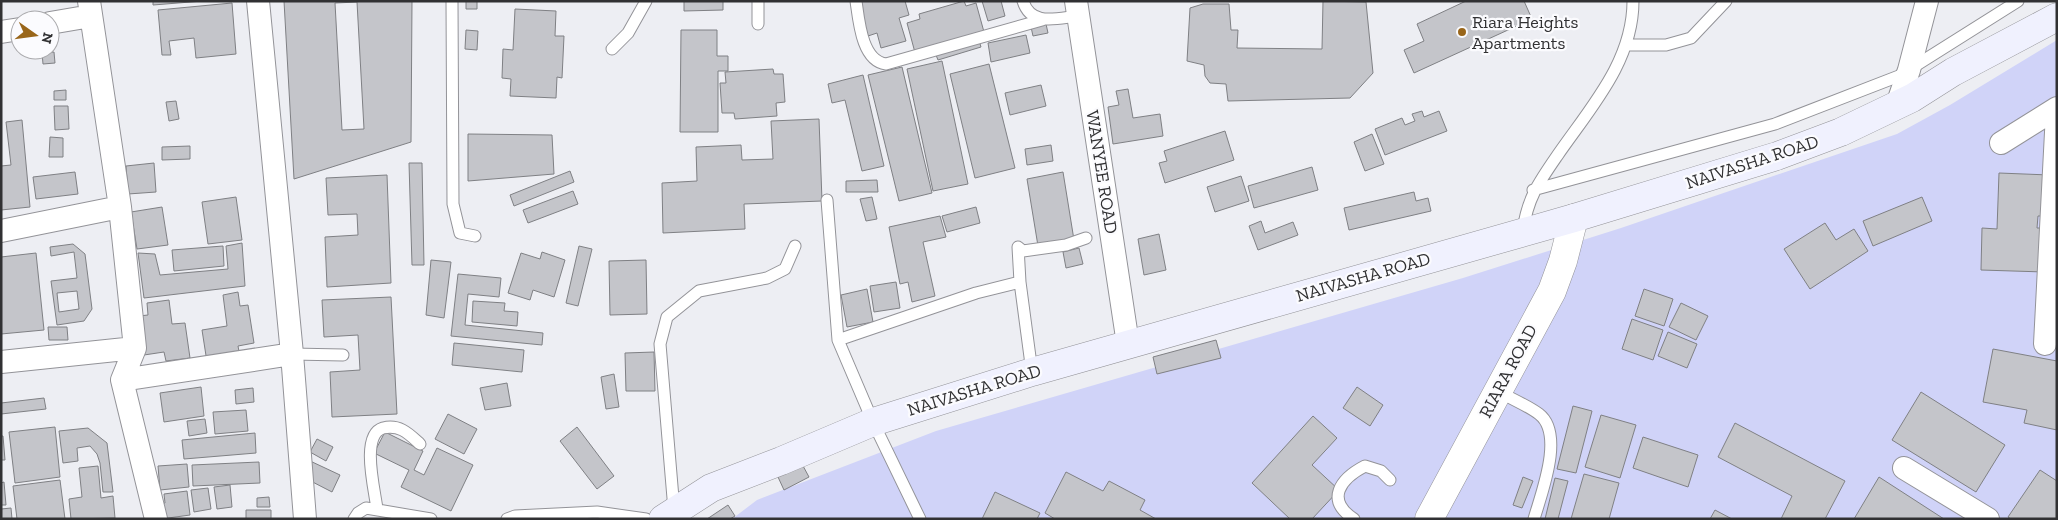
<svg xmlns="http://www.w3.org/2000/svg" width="2058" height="520" font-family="'Zilla Slab',serif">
<rect width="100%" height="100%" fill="#edeef3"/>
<path fill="#d0d3f8" d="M2057,40V519H732L757,500L936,431L1463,278L1621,228L1897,134L1950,105Z"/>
<path fill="#c4c5ca" stroke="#7f8084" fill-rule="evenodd" d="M153,1H203L153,5Z
M284,1H412L411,142L294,179ZM357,2L364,129L342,130L335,3Z
M466,1H477V9H466Z
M684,1H723V10L684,11Z
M863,1H905L909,15L899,18L906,41L881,48L877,33L868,36L858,3Z
M964,1L966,6L976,3L984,32L977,34L981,47L938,60L936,55L917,60L907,23L920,19L919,14Z
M982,1H1001L1005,16L988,21Z
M1323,1L1366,2L1373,73L1350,98L1228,101L1226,84L1210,83L1205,76L1204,65L1187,61L1190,8L1203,4H1229L1231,30H1238L1237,48L1322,49Z
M1466,1H1524L1532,19L1414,73L1404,50L1424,41L1417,24Z
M232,3L236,54L196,58L194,38L169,41L171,55H162L158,10Z
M515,9L556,11L555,36H564L562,78L557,77L556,98L510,96L511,79L502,78L503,49L513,50Z
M1046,24L1048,33L1033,36L1031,27Z
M466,30L478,31L477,50L465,49Z
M681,30H717V56H728V71H718V132H680Z
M1026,35L1030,53L991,62L988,43Z
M54,52L55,63L43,64L42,53Z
M942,61L968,184L933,191L907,69Z
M989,64L1015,168L975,178L950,74Z
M902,67L932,193L899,201L868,75Z
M773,69L774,74H783L785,102L776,103L777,116L735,119L734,113H722L720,83H726L725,72Z
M863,75L884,166L862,171L845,100L832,103L828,84Z
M1041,85L1046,106L1010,115L1005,93Z
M1128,89L1133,118L1160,114L1163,136L1113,144L1108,107L1119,105L1116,91Z
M66,90V100H54V91Z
M176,101L179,119L169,121L166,102Z
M54,106H68L69,129L55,130Z
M1422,111L1424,117L1439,111L1447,131L1385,155L1375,129L1402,118L1405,125L1415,121L1412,114Z
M819,119L822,201L744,204L745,229L663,233L662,183L697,181L696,147L741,145L742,160L773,159L771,121Z
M22,120L30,207L1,210V166L11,165L6,122Z
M1225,131L1234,160L1165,183L1159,163L1167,161L1164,151Z
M468,134L552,135L554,174L468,181Z
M1372,134L1384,164L1365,171L1354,142Z
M50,137L63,138V157H49Z
M1051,145L1053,161L1027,165L1025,149Z
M190,146V159L162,160V147Z
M154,163L156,192L128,194L126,166Z
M409,163H422L424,265H412Z
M1312,167L1318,190L1254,208L1248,186Z
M570,171L574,182L514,206L510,195Z
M75,172L78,194L36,199L33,177Z
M1063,172L1074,240L1038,246L1027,179Z
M1999,173L2049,175L2048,216H2038L2037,228H2046L2044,272L1981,270L1982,228L1997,229Z
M387,175L391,283L327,287L325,237L358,235L357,214L328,215L326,178Z
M1241,176L1249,201L1215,212L1207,187Z
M877,180L878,192H846V181Z
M573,191L578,204L528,223L523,210Z
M1414,192L1416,201L1428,198L1431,211L1349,230L1344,208Z
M236,197L242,240L208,244L202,202Z
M872,197L877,219L866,221L860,199Z
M1922,197L1932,221L1873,246L1863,221Z
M162,207L168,245L137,249L131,212Z
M976,207L980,223L947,232L942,216Z
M940,216L946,237L923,242L935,296L912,302L908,282L900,284L889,227Z
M1261,221L1265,233L1293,222L1298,235L1258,250L1249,226Z
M1825,223L1836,240L1854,229L1868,251L1810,289L1784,249Z
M1159,234L1166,270L1144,275L1138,239Z
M242,243L245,286L144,298L138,253L155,254L160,275L228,269L226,246Z
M73,244L85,254L92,309L84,321L57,325L51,281L77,278L74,252L51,256L50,247ZM77,291L79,309L59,312L57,293Z
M223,246L224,266L174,271L172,250Z
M579,246L592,249L578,306L566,303Z
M1079,248L1083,264L1066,268L1063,252Z
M542,252L565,260L554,297L533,290L530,300L508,293L521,253L540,259Z
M36,253L44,330L1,334V257Z
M431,260L451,262L444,318L426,315Z
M646,260L647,314L610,315L609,261Z
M458,274L501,278L499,297L468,294L465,325L543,333L542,345L451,336Z
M896,282L900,308L874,312L870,286Z
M867,289L873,322L847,327L841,295Z
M1644,289L1673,299L1664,326L1635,316Z
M238,292L240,306L248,305L254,343L238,346L240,357L207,362L202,330L227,326L223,295Z
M391,297L397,414L332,417L330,372L360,370L358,335L324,337L322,300Z
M169,300L172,324L185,323L190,358L166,361L164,352L144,355L139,316L148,315L147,303Z
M473,301L505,303L504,311L518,312L517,326L472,322Z
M1681,303L1708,316L1696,340L1669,327Z
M1632,319L1663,330L1653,360L1622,349Z
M48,327H67L68,340H49Z
M1668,332L1697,344L1687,368L1658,356Z
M1216,340L1221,358L1157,374L1153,357Z
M454,343L524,350L522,372L452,365Z
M1993,349L2057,361V430L2024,423L2027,410L1983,402Z
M654,352L655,391H626L625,353Z
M614,374L619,407L606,409L601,377Z
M507,383L511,406L485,410L480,388Z
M201,387L204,416L164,422L160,393Z
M1357,387L1383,405L1370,426L1343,408Z
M253,388L254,402L236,404L235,390Z
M1921,392L2005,445L1976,492L1892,440Z
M44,398L46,409L1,414V403Z
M1573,406L1592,411L1576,473L1557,469Z
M246,410L248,431L215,434L213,412Z
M448,414L477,429L464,454L435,439Z
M1601,415L1636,425L1620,478L1585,467Z
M1313,416L1337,438L1312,465L1339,490L1312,519H1290L1252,483Z
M205,419L207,433L189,436L187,421Z
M1735,423L1845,481L1825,519H1781L1792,496L1718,457Z
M55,427L60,477L15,483L9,432Z
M577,427L614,476L597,489L560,441Z
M88,428L107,443L113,492H103L100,463L97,454L90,446L77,448L78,461L63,463L59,431Z
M385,432L423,451L414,470L424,475L437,448L473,465L451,511L401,487L409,470L374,453Z
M255,433L256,453L184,459L182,440Z
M1,436H3L5,460H1Z
M1643,437L1698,455L1688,487L1633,468Z
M317,439L333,447L326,461L310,452Z
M308,460L340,475L332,492L301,476Z
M259,462L260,483L193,486L192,465Z
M187,464L189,487L160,490L158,466Z
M802,464L809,477L784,490L778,477Z
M98,466L101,498L113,496L115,518L71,519L69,499L82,497L79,468Z
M2040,470L2057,481V519H2011L2008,517Z
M1066,472L1103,491L1109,481L1145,500L1140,510L1156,519H1055L1045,513Z
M1584,474L1619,483L1609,519H1571Z
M1523,477L1533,481L1522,508L1513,505Z
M1879,477L1944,519H1854Z
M1555,478L1568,481L1558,519H1545Z
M60,480L65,519H17L13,486Z
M4,482L6,505H1V483Z
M230,485L232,507L217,509L214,487Z
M208,488L211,509L194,512L191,490Z
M187,491L190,515L161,519L159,504L165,503L164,494Z
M995,492L1040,513L1037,519H982Z
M269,497L270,507H257V498Z
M728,505L735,516L730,519H707Z
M11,508L12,519H1V509Z
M246,510H271V519H246Z
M1715,510L1732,519H1710Z"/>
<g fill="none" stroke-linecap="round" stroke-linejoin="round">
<g stroke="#939398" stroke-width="13">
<path id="service" d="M452,1L453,204L460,233L475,236
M758,1V24
M856,1C859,22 862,61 886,64L1042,20
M1023,1C1031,27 1057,18 1078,16
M1627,45H1666L1691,38L1726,1
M612,49L628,33L646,1
M1533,190L1775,124L1899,76L2018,1
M827,200L838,340L873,422L920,519
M1523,231C1527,199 1539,182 1557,156C1590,108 1633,62 1633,1
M838,340L976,293L1020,282
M292,354L343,355
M1032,372L1020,282L1018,247L1023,251L1066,245L1086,238
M1498,391C1511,399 1527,405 1539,414C1565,434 1541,494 1534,519
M377,509C375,491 360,435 383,428C400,424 409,434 420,444
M674,510L660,344L667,317L699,291L767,278L785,269L795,246
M354,519L358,513L366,508L431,519
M507,519L515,516L597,512L646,519
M1354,519C1325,500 1340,479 1365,466L1381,471L1390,480"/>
</g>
<g stroke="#939398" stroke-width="24">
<path id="minor" d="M89,1L120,207L135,348L122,380L156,519
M258,1L292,354L305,519
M1076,1L1128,344
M50,23L91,16
M1,32L20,29
M1897,105L1909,70L1927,1
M2001,143L2057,108
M1,231L120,207
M2045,344L2057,113
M1,362L135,348
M122,380L292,354
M1904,468L1988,519"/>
</g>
<g stroke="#939398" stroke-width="29">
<path id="tertiary" d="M1429,519L1552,291L1563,261L1574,218"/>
</g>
<g stroke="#939398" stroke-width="29">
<path id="secondary" d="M663,519L711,488L781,461L873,422L1032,372L1574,218L1777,156L1841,132L1912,98L1953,72L2057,17"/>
</g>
<use href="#service" stroke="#fff" stroke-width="11"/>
<use href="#minor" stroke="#fff" stroke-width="22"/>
<use href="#tertiary" stroke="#fff" stroke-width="28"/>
<use href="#secondary" stroke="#f0f1fe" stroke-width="28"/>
</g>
<circle fill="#99661a" stroke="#fbfbfe" stroke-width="2" cx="1462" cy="32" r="5"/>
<g text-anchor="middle" stroke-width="4.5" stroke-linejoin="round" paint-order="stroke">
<g font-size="18" fill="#313133" stroke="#fbfbfe" text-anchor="start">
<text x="1472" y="28">Riara Heights<tspan x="1472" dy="21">Apartments</tspan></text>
</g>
<g font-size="18" fill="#313133" stroke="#fbfbfe">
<text transform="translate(1752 162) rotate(-18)" y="6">NAIVASHA ROAD</text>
<text transform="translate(1102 172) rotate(81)" y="6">WANYEE ROAD</text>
<text transform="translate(1363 277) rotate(-16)" y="6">NAIVASHA ROAD</text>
<text transform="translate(1508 371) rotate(-62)" y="6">RIARA ROAD</text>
<text transform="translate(974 390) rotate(-17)" y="6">NAIVASHA ROAD</text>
</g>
</g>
<rect width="2058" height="520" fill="none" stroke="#313133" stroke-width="5"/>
<g transform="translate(35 35) rotate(104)"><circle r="24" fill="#fbfbfe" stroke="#aaaaad"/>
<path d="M0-4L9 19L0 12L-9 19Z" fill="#99661a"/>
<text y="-8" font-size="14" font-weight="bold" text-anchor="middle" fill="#313133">N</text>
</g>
</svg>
